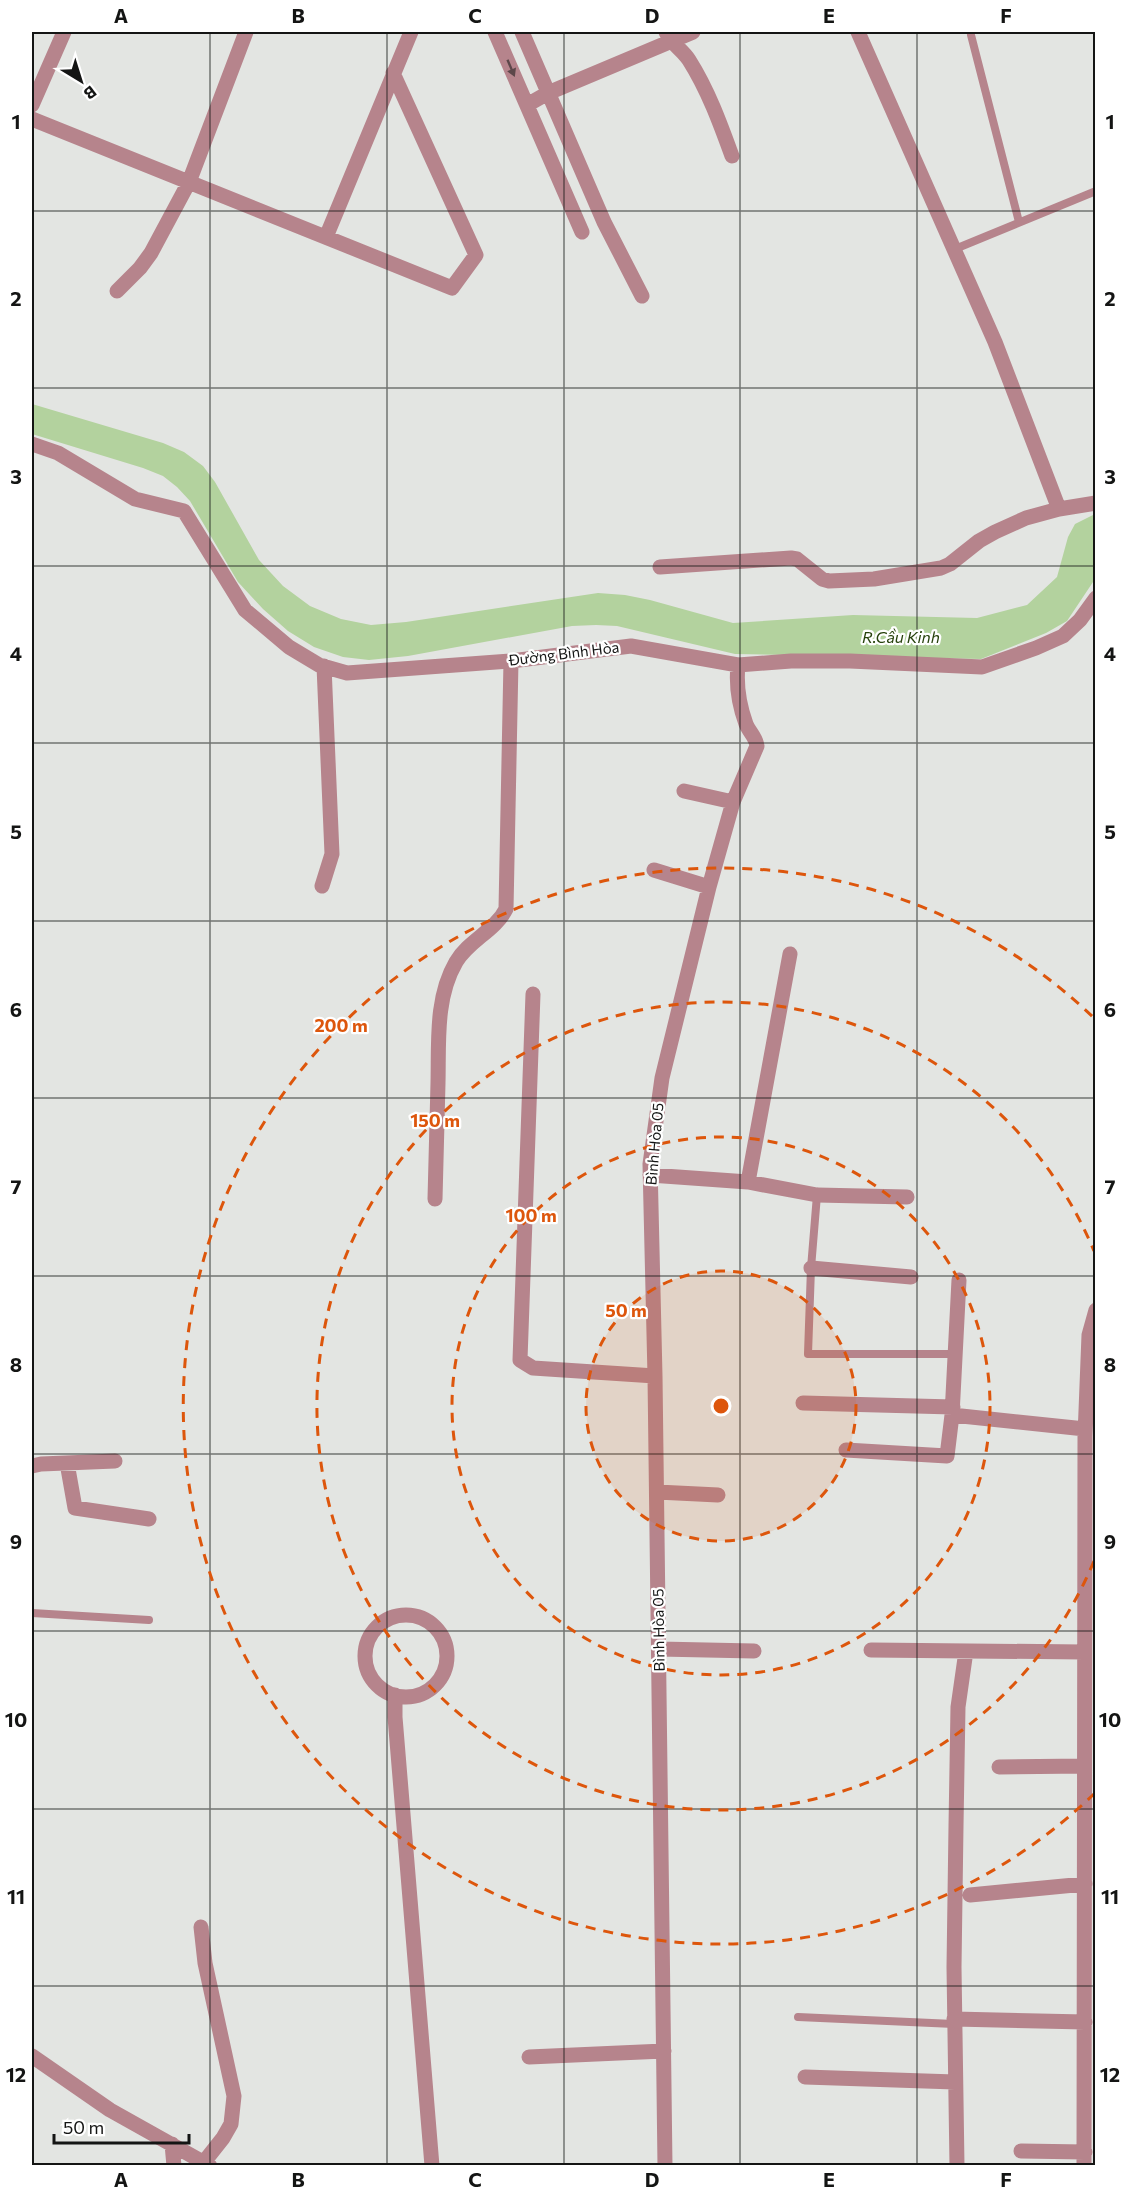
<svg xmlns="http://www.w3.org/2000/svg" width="1127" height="2197" font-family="Commissioner,sans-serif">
<rect width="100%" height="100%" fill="#e3e5e2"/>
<path fill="#b3d29e" d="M32,404L163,443L184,452L203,466L215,482L259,560L283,586L310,606L341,619L371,625L406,622L598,593L625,595L650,600L733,623L853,615L977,618L1027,605L1057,577L1068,537L1075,524L1095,514V579L1067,621L1046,633L981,659L735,654L617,626L596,625L572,626L408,656L369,660L343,657L314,647L288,631L263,609L238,582L190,501L177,487L163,476L143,468L32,434Z"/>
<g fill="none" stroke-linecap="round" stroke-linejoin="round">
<path stroke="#b6848c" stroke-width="8" d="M971,35L1019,222
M955,249L1096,191
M817,1195L811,1268L808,1354H955
M32,1613L149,1620
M798,2017L954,2024"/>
<path stroke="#b6848c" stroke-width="15" d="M495,32L582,232
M522,32L604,222L642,296
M666,32C671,44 682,49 689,60C708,90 720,123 732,156
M32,105L64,32
M527,105L548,93L693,32
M32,119L452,288L476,255L393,73
M326,237L411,32
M117,291L140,268L151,253L189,182L246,32
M32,444L58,453L135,499L184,511L245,610L289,647L319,665L347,673L511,661L631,646L738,665C736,684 739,705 746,724C749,732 756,737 757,746L733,802L709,887L662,1078L650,1164L655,1376L665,2166
M1059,509L1096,503
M660,567L791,558L797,559L822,579L829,581L874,579L941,568L950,564L979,541L995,532L1026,518L1059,509L995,342L858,32
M738,665L791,661H850L982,667L1036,648L1063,636L1080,620L1096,598
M684,791L733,802
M654,870L709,887
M322,886L332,854L324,666
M533,994L520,1360L533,1368L655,1376
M650,1175L748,1182L817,1195L907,1197
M748,1182L790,954
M435,1199C436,1160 437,1122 438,1083C439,1043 435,998 456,962C469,940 495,931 506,909L511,661
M811,1268L911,1277
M959,1280L952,1415L1085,1429
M803,1403L953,1407
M846,1450L947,1456L952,1415
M67,1463L75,1508L149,1519
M32,1466L41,1464L115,1461
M657,1492L718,1495
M365 1656a41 41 0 1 1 82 0a41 41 0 1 1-82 0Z
M659,1649L754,1651
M871,1650L1084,1652
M395,1695V1717L432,2166
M999,1767L1084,1766
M970,1895L1085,1884
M201,1927L205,1963L234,2096L231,2124L223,2138L204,2162
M954,2019L1085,2022
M32,2056L110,2110L210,2166
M529,2057L664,2051
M805,2077L955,2082
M172,2144L174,2166
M1021,2151L1085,2152
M957,2166L954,1967L956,1826L958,1707L966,1651
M1084,2166L1085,1436L1089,1335L1096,1310"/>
</g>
<defs><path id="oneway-solid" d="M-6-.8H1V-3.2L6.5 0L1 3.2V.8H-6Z" transform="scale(1.5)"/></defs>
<use fill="#5d474a" href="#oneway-solid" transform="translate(511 68) rotate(67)"/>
<path fill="none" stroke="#141514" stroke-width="1.5" stroke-opacity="0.55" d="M210,32V2166M387,32V2166M564,32V2166M740,32V2166M917,32V2166M32,211H1096M32,388H1096M32,566H1096M32,743H1096M32,921H1096M32,1098H1096M32,1276H1096M32,1454H1096M32,1631H1096M32,1809H1096M32,1986H1096"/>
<circle cx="721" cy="1406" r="135" fill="#dd560c" fill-opacity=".12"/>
<g fill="none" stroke="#dd560c" stroke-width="3" stroke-dasharray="10 8">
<circle cx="721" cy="1406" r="135"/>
<circle cx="721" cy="1406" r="269"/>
<path d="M1094 1561A404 404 0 1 1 1094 1251"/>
<path d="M1095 1793A538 538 0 1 1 1095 1019"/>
</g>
<g text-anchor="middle" stroke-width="4.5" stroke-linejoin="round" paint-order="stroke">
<g font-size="15" fill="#141514" stroke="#fff">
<text transform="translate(564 654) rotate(-7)" y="5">Đường Bình Hòa</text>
<text transform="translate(655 1144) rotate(-85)" y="5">Bình Hòa 05</text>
<text transform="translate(659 1630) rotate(-91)" y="5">Bình Hòa 05</text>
</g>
<g font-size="16" font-style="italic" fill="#27420c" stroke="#fff">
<text x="901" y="643">R.Cầu Kinh</text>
</g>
</g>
<circle cx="721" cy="1406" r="9" fill="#dd560c" stroke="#fff" stroke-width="3"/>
<g font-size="18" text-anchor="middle" font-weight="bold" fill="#dd560c" stroke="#fff" stroke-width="4.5" stroke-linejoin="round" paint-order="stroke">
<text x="341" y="1032">200 m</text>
<text x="435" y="1127">150 m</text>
<text x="531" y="1222">100 m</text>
<text x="626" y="1317">50 m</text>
</g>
<rect width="1127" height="2197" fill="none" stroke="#ffffff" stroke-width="66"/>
<g transform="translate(81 81) rotate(142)" stroke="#ffffff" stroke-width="4.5" paint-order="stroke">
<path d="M0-4.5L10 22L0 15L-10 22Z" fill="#141514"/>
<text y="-9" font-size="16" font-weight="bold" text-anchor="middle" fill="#141514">B</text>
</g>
<path d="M54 2134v9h135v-9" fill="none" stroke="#141514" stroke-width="3"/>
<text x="63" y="2134" font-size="18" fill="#141514" stroke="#ffffff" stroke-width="4.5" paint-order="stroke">50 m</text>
<rect x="33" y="33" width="1061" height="2131" fill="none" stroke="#141514" stroke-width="2"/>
<g font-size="20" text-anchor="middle" font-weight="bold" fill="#141514">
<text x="121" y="23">A</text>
<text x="298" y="23">B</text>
<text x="475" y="23">C</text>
<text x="652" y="23">D</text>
<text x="829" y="23">E</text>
<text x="1006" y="23">F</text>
<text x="16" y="129">1</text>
<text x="1110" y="129">1</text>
<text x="16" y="306">2</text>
<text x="1110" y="306">2</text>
<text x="16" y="484">3</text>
<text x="1110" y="484">3</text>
<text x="16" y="661">4</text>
<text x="1110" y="661">4</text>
<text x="16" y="839">5</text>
<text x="1110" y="839">5</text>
<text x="16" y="1017">6</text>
<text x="1110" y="1017">6</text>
<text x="16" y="1194">7</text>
<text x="1110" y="1194">7</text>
<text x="16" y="1372">8</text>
<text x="1110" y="1372">8</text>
<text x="16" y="1549">9</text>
<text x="1110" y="1549">9</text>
<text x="16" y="1727">10</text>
<text x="1110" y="1727">10</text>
<text x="16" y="1904">11</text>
<text x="1110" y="1904">11</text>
<text x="16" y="2082">12</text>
<text x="1110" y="2082">12</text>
<text x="121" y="2187">A</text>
<text x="298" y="2187">B</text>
<text x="475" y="2187">C</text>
<text x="652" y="2187">D</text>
<text x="829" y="2187">E</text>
<text x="1006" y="2187">F</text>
</g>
</svg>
